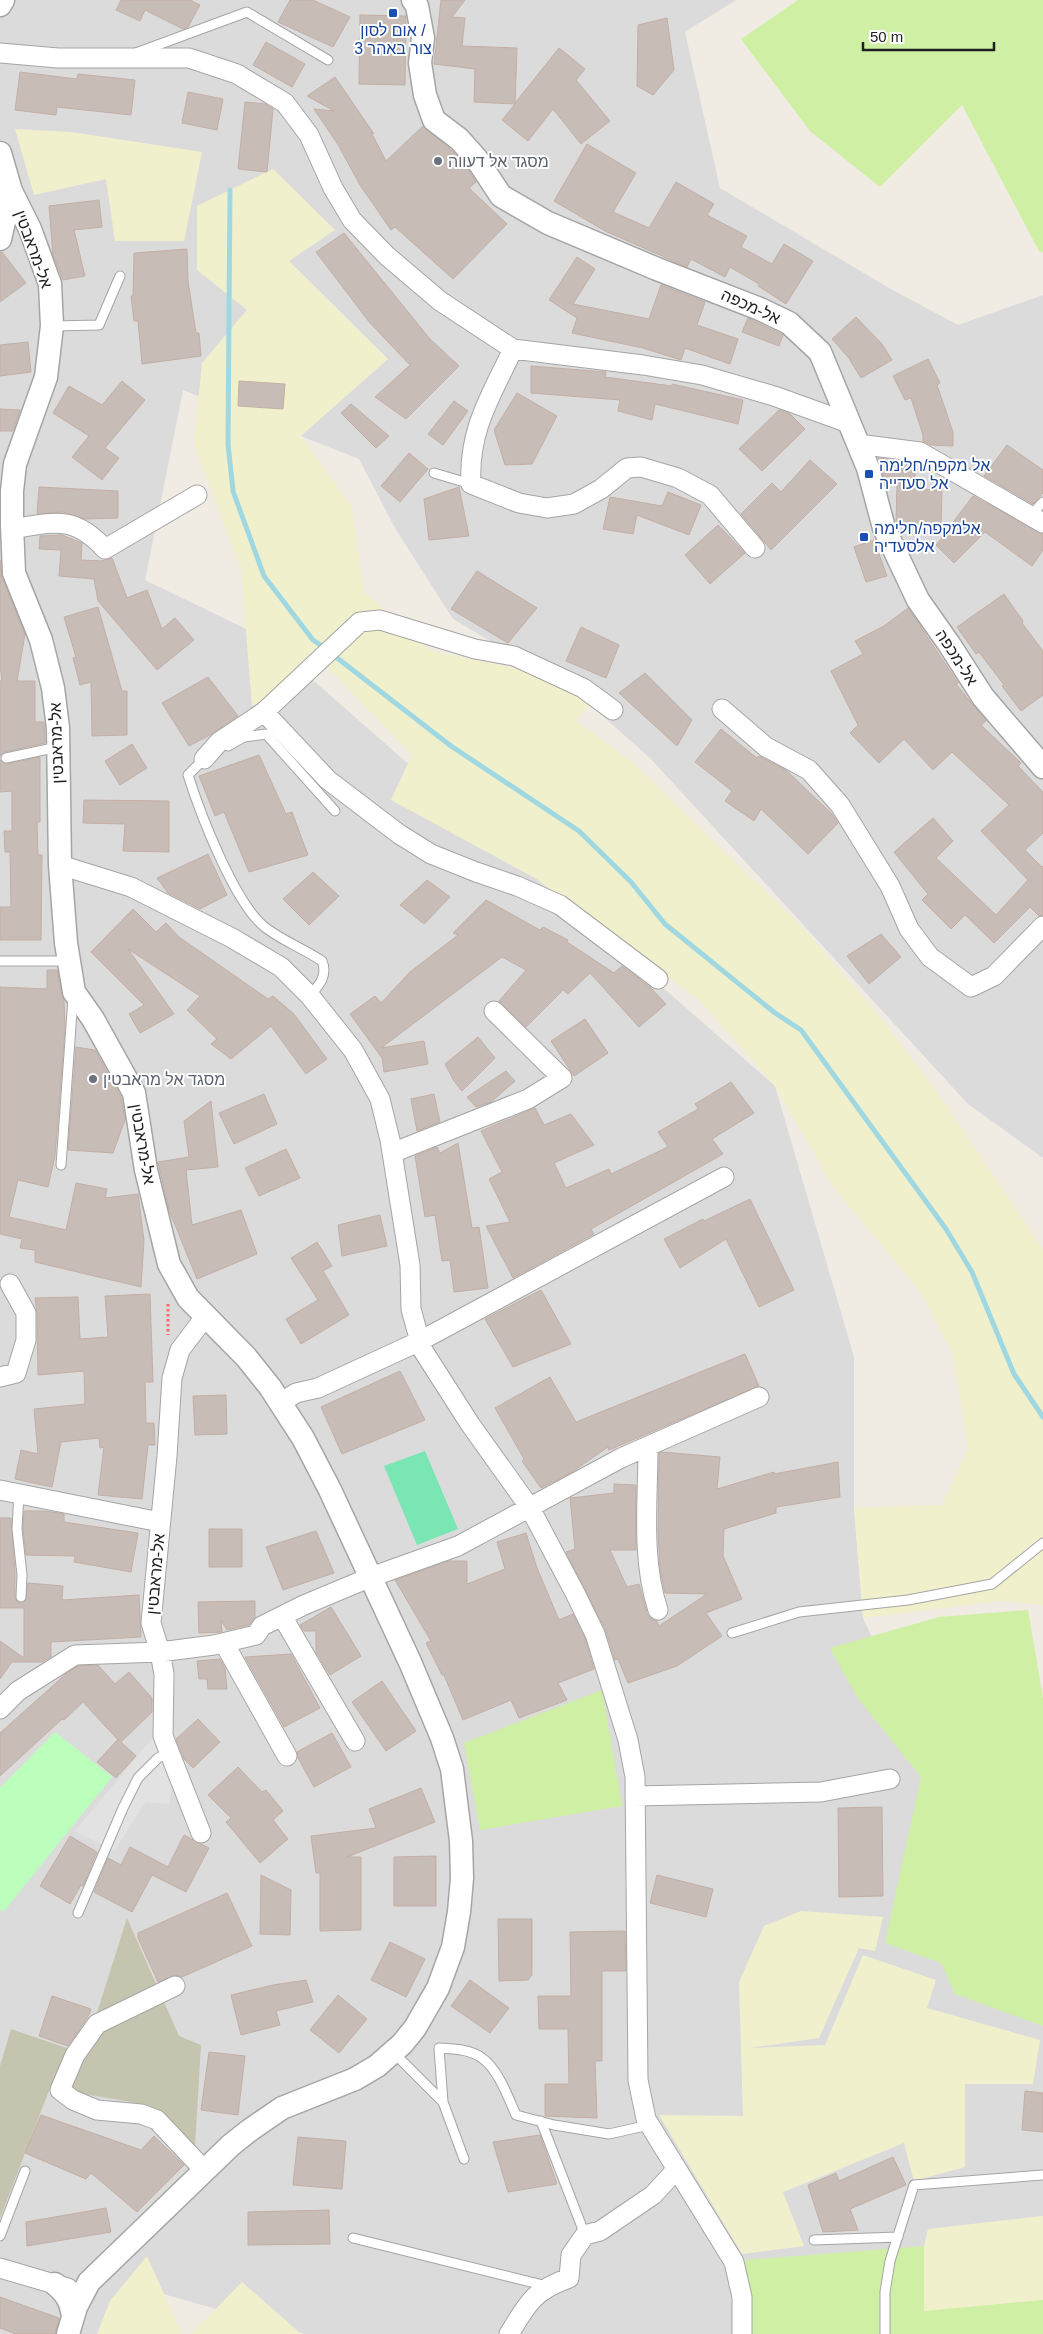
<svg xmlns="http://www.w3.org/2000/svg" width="1043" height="2334" font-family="Helvetica,'Noto Sans Hebrew',sans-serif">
<rect width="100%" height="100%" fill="#f0ebe3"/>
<path fill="#dcdbdb" d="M0,0H736L685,32L720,188L889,288L958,325L1043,295V1158L968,1104L650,758L573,690L453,619L395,528L359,459L183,390L145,580L265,638L775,1086L854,1357V1508L863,1618L938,1779L1043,1911V2334H305L135,2286L114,2334H0Z"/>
<path fill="#c5c4ae" d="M127,1918L179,2036L201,2045L195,2146L142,2104L50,2088L0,2218V2066L11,2029L84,2054Z"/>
<path fill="#f1f0cd" d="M15,129L71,132L202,152L184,241H115L106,179L34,195Z
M273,169L335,230L289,261L388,359L301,436L352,507L364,592L431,651L529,671L591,703L576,721L631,761L805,930L885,1023L943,1100L1043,1249V1605L1001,1601L863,1618L854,1508L942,1505L968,1448L953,1355L922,1294L834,1188L775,1086L699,1000L535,878L391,800L412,755L326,666L252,706L241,569L194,445L202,363L247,310L197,270V206Z
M801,1911L883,1917L875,1951L859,1948L819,2038L749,2048L825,2045L863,1955L936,1980L927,2008L1040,2040L1033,2084H965V2167L914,2181L904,2143L783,2192L804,2246L742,2254L659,2115L743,2116L739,1982L764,1926Z
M1043,2216V2300L923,2312L924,2246L928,2229Z
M147,2256L182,2334H97L110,2301Z
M242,2282L301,2334H191Z"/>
<path fill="#cfefa4" d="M798,0H1043V251L1040,253L962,105L880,187L810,131L741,39Z
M1028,1610L1043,1698V2026L955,1994L941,1963L885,1943L921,1777L857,1697L830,1648L939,1617Z
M602,1690L622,1806L480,1830L464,1743Z
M924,2246V2311L1043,2300V2334H745V2260Z"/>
<path fill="#bcfebc" d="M55,1732L112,1777L4,1911L0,1910V1788Z"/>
<path fill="#7ae6b4" d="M425,1451L458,1529L417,1545L384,1466Z"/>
<path fill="#e2e2e2" d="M154,1736L174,1781L169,1804L146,1802L114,1851L75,1831Z"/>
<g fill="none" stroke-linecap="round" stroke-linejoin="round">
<path stroke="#a0d8e2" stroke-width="5" d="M230,190L228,444L233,491L264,576L313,640L325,648
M332,654L451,746L579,831L631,882L665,924L775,1013L801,1030L946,1229L972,1272L1014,1374L1043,1417"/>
</g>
<path fill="#c8bcb6" stroke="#c3afa4" d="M121,0H190L200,5L188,27L183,29L145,10L140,21L116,10Z
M290,0H313L350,17L333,47L278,22Z
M441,0H465L452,17L465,18L462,46L517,48L515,103L559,48L585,69L576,80L610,121L581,144L553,109L528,141L502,120L515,104L474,102L475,69L434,64Z
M360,15L406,16L405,85L359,84Z
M667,18L674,70L653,95L637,86L638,25Z
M266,42L305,64L292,87L253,65Z
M20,72L77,79L78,74L135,80L131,115L57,107L56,115L15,110Z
M335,77L374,134L371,132L386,161L423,126L449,148L466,166L476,182L469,188L507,224L453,279L395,227L391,230L360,185L337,143L314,109L334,111L307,96Z
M188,92L223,99L217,130L182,123Z
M245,102L265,104L273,109L267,172L238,169Z
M587,144L636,173L613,212L649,228L676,182L714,204L707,215L747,236L741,247L772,264L784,244L813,261L786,304L758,286L759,284L730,267L725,277L691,259L687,267L605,231L554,201Z
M99,200L102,227L74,230L85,276L63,280L53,255L49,206Z
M344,233L430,339L459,366L406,419L375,397L410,365L370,323L316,252Z
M187,249L188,281L196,333H199L201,356L142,364L138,321H134L131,296H133L134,253Z
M0,252H2L26,283L0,302Z
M577,257L595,269L573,304L649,319L661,285L705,302L697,325L738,339L730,364L685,348L681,360L643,348L572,333L577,318L549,300Z
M856,317L882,344L892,360L861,378L848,357L832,339Z
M748,318L781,334L783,335L779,346L742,332Z
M28,342L31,372L0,376V345Z
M928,359L940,383L937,385L953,432V446L931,445L923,441V435L911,398L905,400L893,376Z
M531,366L606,372L605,377L672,386V384L743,400L738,424L655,404L652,420L618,411L620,400L531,393Z
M122,381L145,400L105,448L119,458L102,480L72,457L89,436L53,413L69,386L102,405Z
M239,381L285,384L283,409L238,406Z
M517,393L557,416L532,464L505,465L494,430Z
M454,401L468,411L443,445L428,434Z
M351,404L389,436L376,448L341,413Z
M0,409L20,410L13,431H0Z
M779,410L789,413L805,429L762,471L739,449Z
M1007,445L1043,470V493L1033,504L984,476Z
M409,453L428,469L400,502L381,486Z
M878,458L915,463V489L942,490L941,525L896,523L897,481H885Z
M810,460L837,484L771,550L741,514L772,483L781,492Z
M39,487L118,491V518L84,519L63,512L37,514Z
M459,487L469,536L429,540L424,499Z
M668,492L701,505L689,535L637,515L633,534L603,529L610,497L662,506Z
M973,496L1043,534V550L1032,566L985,532L954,563L936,545L953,525H951Z
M718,525L745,553L710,584L685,555Z
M62,535L82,543L81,560L101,561L112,558L127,598L147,590L162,629L175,618L194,640L157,670L98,601L94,579L59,576L61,550L39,549L40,536Z
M874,540L887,576L866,582L854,547Z
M0,560L2,578L25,634L17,681H35V722H44L45,743L5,752L0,756V681H2L0,666Z
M477,571L537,608L508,643L451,609Z
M1004,594L1023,621L1022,623L1043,651V695L1021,711L1002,686L1004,685L979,652L976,654L957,627Z
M98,607L122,691H127V735L92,736L91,682L80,685L73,658L76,657L64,617Z
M908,608L958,683L956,684L986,721L981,725L1021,763L1018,766L1043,792V833L1025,850L1042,867L1043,866V915L1039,916L1030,907L994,943L965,915L951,929L922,900L928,894L894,852L933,818L953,841L936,858L996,915L1028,880L981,831L1009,805L952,752L933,770L904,739L879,763L850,733L858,725L831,671L863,654L855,641L884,626Z
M581,627L619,645L606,678L566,661Z
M645,673L692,720L677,746L619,693Z
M208,677L238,716L210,735L189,746L162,703Z
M721,729L757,758L759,756L786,770L833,815L838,823L808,854L761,809L754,821L725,801L732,791L695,762Z
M132,744L147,768L120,785L105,761Z
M259,755L286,814L292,812L308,855L249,872L224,812L215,816L199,776Z
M40,757V822H37L38,855H42L41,940H0V907H11L10,852H5L4,831H12V791L0,792V760L7,764Z
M84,800L169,801V852L123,851L125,824L83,823Z
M208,854L227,895L200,909L168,893L157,878Z
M313,872L339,896L309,925L283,899Z
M427,880L450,897L424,924L400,905Z
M486,900L540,930L543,927L568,940L567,942L614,973L622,966L651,988L666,1004L639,1027L590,973L568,994L563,990L526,1027L499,1001L526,970L502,957L381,1048L424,1041L428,1064L384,1072L382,1058L350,1014L375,996L381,1003L410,972L458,935L453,933Z
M133,909L156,932L166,923L179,937L268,999L273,996L294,1014L327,1059L306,1074L271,1026L231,1059L211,1044L217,1039L187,1010L200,996L128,949L174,1014L140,1033L129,1014L144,1005L91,952Z
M881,934L901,957L869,984L847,956Z
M47,970H57L64,1001L65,1029L55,1156L48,1187L18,1180L9,1217L66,1230L76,1183L107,1189L105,1198L138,1194L144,1240L141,1287L35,1262V1250L20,1248L22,1239L0,1234V987L47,989Z
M585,1019L608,1053L574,1076L551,1041Z
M478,1037L495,1058L462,1091L454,1081L445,1064Z
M76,1047L95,1050L121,1097L125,1120L113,1153L68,1150Z
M506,1071L515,1081L491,1102L476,1107L467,1097Z
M731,1082L754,1113L712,1139L723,1154L591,1229L594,1234L513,1278L486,1226L510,1222L489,1179L502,1172L481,1131L535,1108L544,1125L571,1114L594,1145L554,1163L566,1188L609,1169L611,1174L668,1147L658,1132L698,1109L695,1104Z
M264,1094L277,1124L234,1144L219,1113Z
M434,1094L440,1122L417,1131L411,1099Z
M211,1101L218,1167L186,1170L192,1225L241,1210L257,1254L197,1279L169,1210L158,1162L189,1157L184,1121Z
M458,1143L472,1228L479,1227L488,1288L454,1292L450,1260L442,1261L435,1215L425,1217L415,1156L437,1147L440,1153Z
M286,1149L300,1178L259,1196L245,1168Z
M750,1199L794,1290L759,1307L726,1239L680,1268L664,1239L703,1219L704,1221Z
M380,1215L387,1246L342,1256L338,1225Z
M317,1242L332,1266L323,1271L349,1315L301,1344L286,1319L318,1300L291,1258Z
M541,1290L571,1344L513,1367L485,1319Z
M150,1294L153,1382H145L146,1423H154L155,1445H148L142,1499L98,1495L104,1447L100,1448L99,1438L61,1442L52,1487L15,1479L21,1450L38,1454L34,1409L85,1404L84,1371L38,1375L37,1313L35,1298L78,1297L80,1339L108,1337L105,1296Z
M745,1354L759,1386L609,1450L608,1447L572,1472L541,1488L522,1461L524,1459L495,1408L550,1377L576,1422Z
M400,1371L425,1420L342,1454L321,1407Z
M226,1395L227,1434L195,1435L193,1396Z
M662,1452L720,1457L717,1489L774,1472V1474L838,1462L840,1497L776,1507V1513L724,1529L723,1556L742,1599L706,1613L722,1636L677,1666L628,1683L618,1659L615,1660L605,1629L566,1552L575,1549L570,1498L614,1493V1484L636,1485V1550H610L627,1587L639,1584L647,1613L650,1618L657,1621L659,1626L707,1594L665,1593L660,1569L658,1529L659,1457V1453Z
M24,1511H46L64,1514V1522L138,1533L131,1572L74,1562L75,1556L26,1555L23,1529Z
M0,1518H11L15,1572V1597L17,1602L21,1603L26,1600L28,1583L63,1586L62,1600L139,1595L141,1637L51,1642V1657L42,1662H12L0,1679V1641L24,1658V1608H0Z
M209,1529H242V1567H209Z
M316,1531L334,1573L283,1590L266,1547Z
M526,1533L537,1568L559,1620L573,1614L585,1638L594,1669L558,1683L567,1700L519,1718L511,1700L463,1720L444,1675H442L426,1643L431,1641L395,1580L449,1561H467V1584L505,1569L497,1542Z
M255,1601V1618L249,1625L227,1630L221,1620L222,1632L199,1633L198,1602Z
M331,1607L361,1656L330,1675L316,1652V1631H304L300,1625Z
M291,1654L320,1708L284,1727L245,1657Z
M220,1659L225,1668L227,1689H208L207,1679H199L197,1661Z
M98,1665L115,1684L129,1672L152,1698V1712L121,1742L136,1756L116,1778L97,1762L118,1739L119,1741L83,1702L64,1720L62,1719L0,1776V1733L67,1673L78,1666Z
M382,1681L416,1731L386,1751L352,1702Z
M198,1719L220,1742L193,1768L184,1759L176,1739Z
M332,1733L351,1767L314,1787L298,1758L297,1752Z
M238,1767L262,1792L266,1790L283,1811L273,1820L288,1839L260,1863L226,1822L231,1818L208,1795Z
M421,1788L435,1822L347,1857H361V1930L320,1931V1873H316L311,1836L376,1828L369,1809Z
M882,1807L883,1896L839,1897L838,1808Z
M184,1835L209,1848L186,1892L152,1875L132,1912L94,1892L108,1858L121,1865L130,1847L168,1867Z
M70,1836L97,1852L83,1886L81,1885L70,1904L40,1886Z
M436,1856V1906H394V1857Z
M261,1875L291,1890L290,1935L260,1934Z
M657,1875L713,1889L706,1917L650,1903Z
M227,1893L252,1946L182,1977L175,1975L158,1982L138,1938V1933Z
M498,1919H532V1975L528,1980L499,1981Z
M625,1931L626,1971H602V2061H595L597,2118L545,2116V2084H569L568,2029H539L538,1996H571L570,1932Z
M390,1942L425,1959L406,1997L371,1980Z
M306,1980L313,2002L276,2011L280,2025L241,2035L231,1995L273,1985Z
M470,1980L509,2008L490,2033L451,2006Z
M338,1995L367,2019L339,2053L310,2030Z
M52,1996L91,2009L88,2017L68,2046L39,2036Z
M209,2052L245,2056L238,2115L201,2110Z
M1025,2091L1043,2093V2132L1022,2130Z
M41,2115L141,2150L154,2136L184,2165L137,2212L91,2173L86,2179L25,2153Z
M540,2135L557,2184L508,2192L493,2142Z
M298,2137L346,2141L342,2189L293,2185Z
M893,2157L906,2185L850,2209L858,2230L823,2232L808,2185L836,2173L839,2181Z
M106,2208L111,2232L27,2246L26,2222Z
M329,2210L330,2244L248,2245V2212Z
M0,2297L59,2318L55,2334H16L0,2328Z"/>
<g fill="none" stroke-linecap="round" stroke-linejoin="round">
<g stroke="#a5a5a5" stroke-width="11">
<path id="service" d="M136,53L247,12L328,60
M53,326L99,325L120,276
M434,473L471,484
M1030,516L1043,502
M228,746L244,737L266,734L335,811
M6,758L58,747
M205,758L188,775C200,813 235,905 266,928C283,941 304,949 322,961C328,976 319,985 310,996
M0,961H69
M61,1165L73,998
M19,1493L17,1529L22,1575L21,1597
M732,1633L799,1612L908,1600L992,1584L1043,1543
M78,1913L123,1808L138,1778L158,1758L169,1752
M394,2053L443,2102L439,2048C453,2049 470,2049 482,2058C498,2069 508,2097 516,2115L554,2125L609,2134L649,2125
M443,2102L464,2159
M541,2121L585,2235
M0,2236L25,2171
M353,2238L547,2286
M814,2240L898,2237
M885,2334V2292L890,2261L914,2185L1043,2175"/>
</g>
<g stroke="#a5a5a5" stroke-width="21">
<path id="minor" d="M0,53L58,58H189L237,74L285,103L309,135L333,188L352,220L387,256L440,301L513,349L643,365L702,375L774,396L849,423
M513,349C491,396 468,430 471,484L519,503L547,508L574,504L601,489L627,468L641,467L678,478L710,495L755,548
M858,444L920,452L1043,523
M12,529C55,522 74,515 105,549L197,495
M722,709L766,747L809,770L840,805L890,886L909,929L930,957L971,987L994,976L1043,926
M264,712L328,780L399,834L431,854L476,872L517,886L560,905L658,979
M204,759L219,742L264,712L360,622L380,620L475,649L514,656L583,688L613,710
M60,865L131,887L232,938L281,967L310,996L353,1050L380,1099L390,1140L410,1265L411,1309L422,1349L470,1424L530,1508L575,1593L595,1634L628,1740L635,1777L638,2080L646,2119L734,2262L742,2297V2334
M392,1153L528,1099L562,1078L494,1011
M0,1377L16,1373L26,1340V1313L10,1284
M280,1403L296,1393L318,1388L420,1341L724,1177
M648,1447C648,1500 641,1559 658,1610
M0,1490L160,1522
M282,1616L355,1741
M224,1643L287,1756
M0,1709L18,1691L75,1655L160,1652L214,1645L256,1635L262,1626L304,1605L371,1577L458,1546L621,1458L759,1397
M635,1796L821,1792L890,1779
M201,1833L163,1736L164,1674L160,1652L151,1623L167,1456L172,1378L180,1350L205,1317
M175,1986L97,2024L75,2055L60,2090L73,2100L97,2110L141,2114L157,2120L205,2171
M0,2268L68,2288
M509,2334C528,2303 533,2291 569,2278L571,2255L585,2235L600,2231L653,2195L676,2170"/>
</g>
<g stroke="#a5a5a5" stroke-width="25">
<path id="tertiary" d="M413,0L417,6L423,38L420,63L425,95L434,120L459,139L476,158L501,196L548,223L657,269L760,309L789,323L820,352L868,468L884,528L918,600L949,644L983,697L1043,767
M0,5L3,0
M0,153L11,191L30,229L50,284L52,326L46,377L15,464L12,491V525L14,573L41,640L53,688L58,728L60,865L66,943L74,992L93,1019L134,1093L146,1170L169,1264L188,1298L246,1357L270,1387L303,1438L330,1490L410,1662L442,1738L452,1769L461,1841L462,1878L459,1912L453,1947L438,1988L415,2028L402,2044L377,2066L355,2079L282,2108L250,2130L231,2145L89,2282L76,2307L68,2334
M0,239L11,191
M55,2284C67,2294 71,2302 73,2317"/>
</g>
<path stroke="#ff6965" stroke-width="3" stroke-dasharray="2.5 2.5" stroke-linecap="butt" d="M168,1304V1335"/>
<use href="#service" stroke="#fff" stroke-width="9"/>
<use href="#minor" stroke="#fff" stroke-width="19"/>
<use href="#tertiary" stroke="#fff" stroke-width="22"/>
</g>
<g fill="#1a4fb4" stroke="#fff" stroke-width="2">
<rect x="388" y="8" width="10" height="10" rx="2.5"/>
<rect x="864" y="469" width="10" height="10" rx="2.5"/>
<rect x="859" y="532" width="10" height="10" rx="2.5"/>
</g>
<g fill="#6b7280" stroke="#fff" stroke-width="2">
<circle cx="438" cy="161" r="5"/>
<circle cx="93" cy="1079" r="5"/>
</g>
<g text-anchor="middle" stroke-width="4" stroke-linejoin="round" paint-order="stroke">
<g font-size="16" fill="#164399" stroke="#fff" text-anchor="start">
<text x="393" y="36" text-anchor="middle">אום לסון /<tspan x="393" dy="18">צור באהר 3</tspan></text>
<text x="879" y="471">אל מקפה/חלימה<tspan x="879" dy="18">אל סעדייה</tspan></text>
<text x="874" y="534">אלמקפה/חלימה<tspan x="874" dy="18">אלסעדיה</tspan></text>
</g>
<g font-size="16" fill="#5b616d" stroke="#fff" text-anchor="start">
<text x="448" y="167">מסגד אל דעווה</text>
<text x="103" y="1085">מסגד אל מראבטין</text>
</g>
<g font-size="16" fill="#1e1e1e" stroke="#fff">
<text transform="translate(34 249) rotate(70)" y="6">אל-מראבטין</text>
<text transform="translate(751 306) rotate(24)" y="6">אל-מכפה</text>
<text transform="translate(957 657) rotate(57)" y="6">אל-מכפה</text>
<text transform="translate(56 743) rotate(-92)" y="6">אל-מראבטין</text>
<text transform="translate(143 1144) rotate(80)" y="6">אל-מראבטין</text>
<text transform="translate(155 1574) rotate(-85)" y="6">אל-מראבטין</text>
</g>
</g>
<path d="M863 42v8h131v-8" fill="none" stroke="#1e1e1e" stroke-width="2.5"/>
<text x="870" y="42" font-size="15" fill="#1e1e1e" stroke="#ffffff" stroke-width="4" paint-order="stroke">50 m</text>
</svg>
